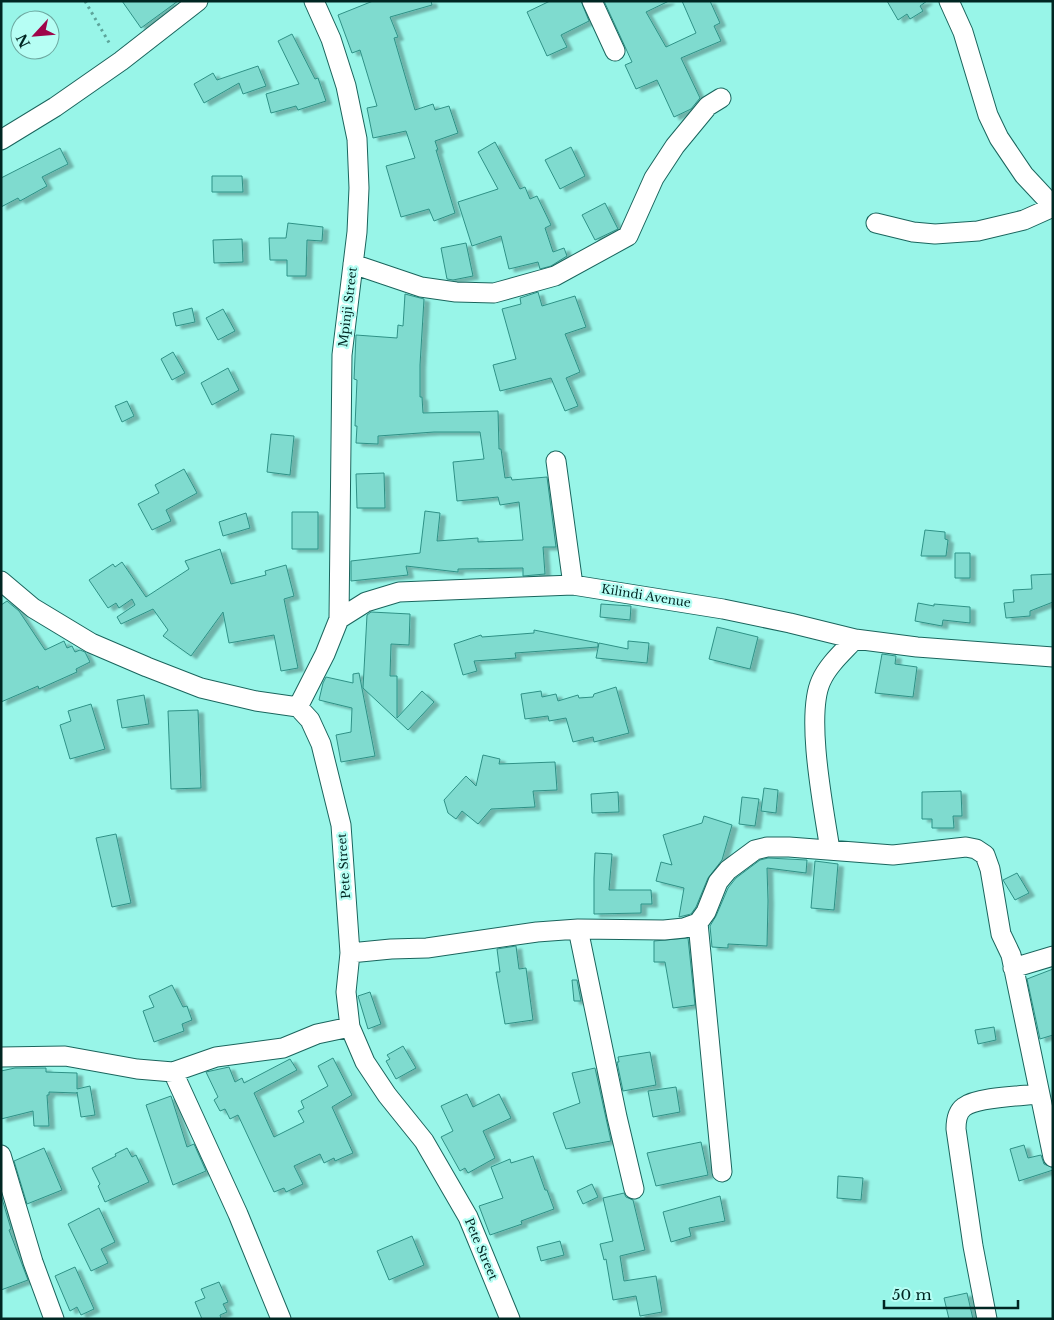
<svg xmlns="http://www.w3.org/2000/svg" width="1054" height="1320" font-family="'Libre Baskerville',serif">
<defs>
<filter id="shadow"><feDropShadow dx="5.5" dy="3" stdDeviation="1" flood-color="#0004"/></filter>
</defs>
<rect width="100%" height="100%" fill="#98f5e8"/>
<path fill="#7fdbcf" stroke="#2f9186" filter="url(#shadow)" d="M122,1H178L141,28Z
M373,1H431L432,5L390,17L398,37L394,38L415,110L433,104L435,110L449,106L458,133L435,141L438,150H436L455,213L434,221L429,209L401,217L386,166L415,158L406,131L373,138L367,108L377,106L360,50L352,53L338,15Z
M550,1H581L589,21L561,35L567,47L547,56L527,12Z
M604,1H669L646,12L666,47L696,33L682,1H710L720,23L714,26L721,41L681,58L700,98L691,109L674,117L657,80L636,89L625,65L632,62Z
M887,1H927L920,6L923,11L910,19L907,14L898,20Z
M292,34L315,79L318,78L326,101L298,110L296,106L271,113L266,94L299,84L278,41Z
M258,66L266,86L243,94L239,83L204,103L194,84L213,73L217,80Z
M495,142L520,189L525,187L530,199L537,196L551,225L545,228L553,252L564,248L567,256L551,266L540,269L538,262L509,269L501,236L472,246L458,202L498,189L478,152Z
M571,147L585,176L560,189L545,160Z
M60,148L68,164L42,177L47,186L20,201L18,198L1,207V178Z
M212,176H242L243,192H212Z
M605,203L618,229L595,240L582,215Z
M288,223L323,227L322,241L307,240L306,276H287V260H270L269,238H286Z
M242,239L243,262L214,263L213,240Z
M466,243L473,276L453,280L447,279L441,248Z
M538,292L542,306L575,296L586,327L565,334L580,372L566,378L578,406L565,411L551,378L500,391L493,365L516,359L502,309L521,304L520,298Z
M405,294L424,299L420,365V397H422L423,413L498,411L499,449H501L505,478L511,477L512,480L547,477L556,547H543L545,574L523,576V568L458,569V572L406,566L408,575L351,581V561L420,553L425,511L440,513L437,541L478,538V542L523,540L519,502L500,505L498,497L457,501L453,462L484,459L480,432H434L378,436V444L356,443L357,426H355L357,380L354,379L356,335L397,338L398,325L403,326Z
M192,308L195,322L176,326L173,313Z
M223,309L235,331L218,340L206,318Z
M173,352L185,373L172,380L161,359Z
M228,368L239,390L212,405L201,383Z
M127,401L134,416L122,422L115,406Z
M271,434L294,436L290,475L267,472Z
M184,469L197,493L166,510L171,521L152,530L138,504L159,493L155,485Z
M384,473L385,508H357L356,474Z
M292,512H318V549H292Z
M246,513L250,528L223,536L219,522Z
M925,530L945,532V539L948,540L946,556H921Z
M220,549L231,584L266,575L265,571L286,565L294,596L284,599L298,668L281,671L274,635L229,643L223,612L191,656L163,636L168,630L153,609L121,624L117,617L135,605L132,599L119,608L116,603L108,608L89,580L113,564L115,567L122,562L146,597L189,569L185,561Z
M955,553H970V578H955Z
M1053,574V602L1030,611V616L1006,618L1004,603L1014,602L1013,590L1032,589L1031,575Z
M7,601L19,611L45,650L64,641L67,648L72,646L75,652L80,650L85,652L90,662L76,669L77,672L39,689L38,686L1,702V605Z
M918,603L934,606V604L970,607V623L943,620L942,626L915,621Z
M601,604L631,606L630,620L600,617Z
M371,612L410,614L409,645L391,644L390,676H397V718L422,691L434,702L408,730L363,688L367,615Z
M717,627L758,637L750,669L709,659Z
M534,630L598,643V647L515,653L516,658L474,661L477,671L463,675L454,644L481,635L482,637L534,633Z
M628,641L649,643L647,663L596,658L599,643L628,649Z
M882,654L896,656L895,664L917,667L913,697L875,693Z
M359,673L375,756L341,762L336,735L351,732L352,708L319,700L323,683L326,677L353,683V674Z
M616,687L629,733L594,742L593,737L573,742L566,718L549,721L548,716L525,719L521,694L541,691L542,697L556,694L558,701L578,695L579,698L593,697L594,694Z
M144,695L149,724L122,728L117,700Z
M91,704L105,749L70,759L60,725L71,721L68,711Z
M198,710L201,788L171,789L168,711Z
M483,755L500,759L499,764L555,762L557,790L533,791L535,807L491,809L478,824L462,811L456,819L448,813L444,800L466,776L476,786Z
M764,788L778,790L776,813L761,811Z
M961,791L962,816H953L954,828H932V819H922V792Z
M618,792L619,812L592,813L591,794Z
M742,797L759,799L755,826L739,824Z
M704,816L732,825L722,860L708,878L696,907L691,914L679,917L684,888L656,881L661,862L672,865L663,835L702,823Z
M116,834L131,903L112,907L96,838Z
M595,853L612,854L609,890H651L652,904H641V913L594,914V878Z
M768,858L807,860L806,873L767,868L768,901L767,946L728,944V948L712,947L710,926L716,916L728,888L736,878L760,860Z
M815,861L838,864L834,910L811,908Z
M1017,873L1029,893L1015,900L1003,880Z
M688,938L695,1005L673,1008L665,962H654V941Z
M516,946L519,969L526,968L533,1020L505,1024L496,972H500L497,949Z
M1053,969V1035L1040,1039L1027,979Z
M572,980H577L581,1001H574Z
M172,985L183,1007L187,1006L192,1020L182,1024L184,1031L154,1042L143,1011L154,1007L149,996Z
M370,992L381,1024L368,1029L358,996Z
M994,1027L996,1040L978,1044L975,1030Z
M403,1046L416,1068L396,1079L386,1061L390,1059L387,1055Z
M650,1052L656,1085L623,1091L617,1062H619L618,1057Z
M333,1058L352,1095L332,1107L353,1153L335,1161L334,1158L324,1163L320,1154L294,1166L303,1184L286,1192L284,1188L274,1192L238,1115L230,1119L225,1109L220,1111L214,1100L218,1097L206,1072L229,1067L235,1082L242,1078L244,1083L290,1059L297,1070L254,1093L274,1137L304,1122L298,1111L304,1108L301,1101L328,1086L318,1066Z
M15,1068H46V1072L77,1073V1089L90,1086L95,1115L81,1117L77,1092V1093L49,1092V1095H47L49,1126H34L33,1111L1,1119V1071Z
M595,1068L611,1141L566,1149L553,1113L580,1103L572,1073Z
M676,1087L680,1112L653,1117L648,1091Z
M467,1094L473,1107L499,1094L511,1118L483,1131L495,1158L468,1173L465,1168L460,1171L441,1137L453,1131L441,1106Z
M171,1096L187,1147L194,1144L206,1171L173,1185L146,1105Z
M701,1142L708,1175L656,1186L647,1153Z
M1024,1145L1028,1158L1041,1155L1044,1164L1053,1168V1170L1019,1181L1010,1149Z
M44,1148L62,1190L27,1204L14,1161Z
M127,1148L132,1157L136,1155L149,1182L105,1202L98,1186L100,1184L92,1168L116,1156L115,1154Z
M533,1156L545,1190H547L554,1209L521,1221L522,1224L490,1235L479,1206L503,1198L491,1167L510,1159L511,1163Z
M838,1176L863,1178L861,1200L837,1198Z
M592,1184L598,1197L583,1204L577,1191Z
M624,1193L626,1197L633,1200L645,1250L620,1256L624,1281L656,1276L662,1312L640,1316L636,1296L613,1300L606,1259L604,1260L600,1244L613,1241L603,1198Z
M1,1195L11,1229L9,1230L28,1280L1,1290Z
M720,1196L725,1221L689,1228L691,1236L671,1242L663,1212Z
M99,1208L115,1242L101,1249L108,1263L91,1271L68,1224Z
M412,1236L424,1265L389,1280L377,1251Z
M560,1241L564,1255L541,1261L537,1247Z
M75,1267L94,1309L81,1315L77,1307L70,1311L55,1276Z
M219,1282L228,1302L223,1304L227,1312L220,1315L221,1319H202L195,1302L205,1298L201,1289Z
M967,1293L973,1319H949L944,1298Z"/>
<g fill="none" stroke-linecap="round" stroke-linejoin="round">
<g stroke="#1a655d" stroke-width="21">
<path id="street" d="M314,1L331,39L346,86L357,139L359,188L357,232L342,355L339,619
M592,1L615,51
M949,1L963,32L988,115L999,138L1024,175L1053,206
M1,140L55,107L121,61L198,1
M876,223L913,232L935,234L978,231L1024,220L1053,207
M353,264L421,287L456,292L494,293L555,276L628,236L654,178L675,146L708,106L721,98
M556,461L573,585
M1,581L33,608L91,643L147,667L201,688L256,701L298,707L310,720L321,744L341,825L350,953L346,992L350,1027L365,1062L387,1095L424,1141L468,1217L510,1319
M298,707L325,654L339,619L366,602L399,592L573,585L723,609L790,623L855,639L917,647L1053,657
M830,850C824,810 805,716 821,681C828,665 843,652 855,639
M698,923L722,1172
M578,929L617,1117L634,1189
M350,953L391,949L427,948L537,932L578,929L664,930L684,928L698,923L706,912L718,882L728,870L755,850L767,847H789L893,855L966,847L976,849L985,855L990,869L1001,934L1011,955L1053,1157
M1013,968L1053,956
M1,1057L65,1056L137,1069L173,1072L216,1057L283,1048L317,1034L350,1027
M173,1072L238,1214L281,1319
M1,1155L33,1262L54,1319
M987,1319L973,1246L956,1129C956,1121 957,1112 964,1107C977,1097 1021,1096 1039,1094"/>
</g>
<path stroke="#5ca49a" stroke-width="3" stroke-dasharray="2.5 4" stroke-linecap="butt" d="M85,1L111,46"/>
<use href="#street" stroke="#fff" stroke-width="19"/>
</g>
<g text-anchor="middle" stroke-width="4.5" stroke-linejoin="round" paint-order="stroke">
<g font-size="12" fill="#002622" stroke="#b6fef4">
<text transform="translate(348 307) rotate(-83)" y="4">Mpinji Street</text>
<text transform="translate(646 596) rotate(9)" y="4">Kilindi Avenue</text>
<text transform="translate(344 866) rotate(-94)" y="4">Pete Street</text>
<text transform="translate(481 1249) rotate(67)" y="4">Pete Street</text>
</g>
</g>
<rect width="1054" height="1320" fill="none" stroke="#002622" stroke-width="5"/>
<g transform="translate(35 35) rotate(244)"><circle r="24" fill="#b6fef4" stroke="#6da8a0"/>
<path d="M0-4L9 19L0 12L-9 19Z" fill="#9f0449"/>
<text y="-8" font-size="14" font-weight="bold" text-anchor="middle" fill="#002622">N</text>
</g>
<path d="M884 1300v8h134v-8" fill="none" stroke="#002622" stroke-width="2.5"/>
<text x="892" y="1300" font-size="15" fill="#002622" stroke="#b6fef4" stroke-width="4" paint-order="stroke">50 m</text>
</svg>
